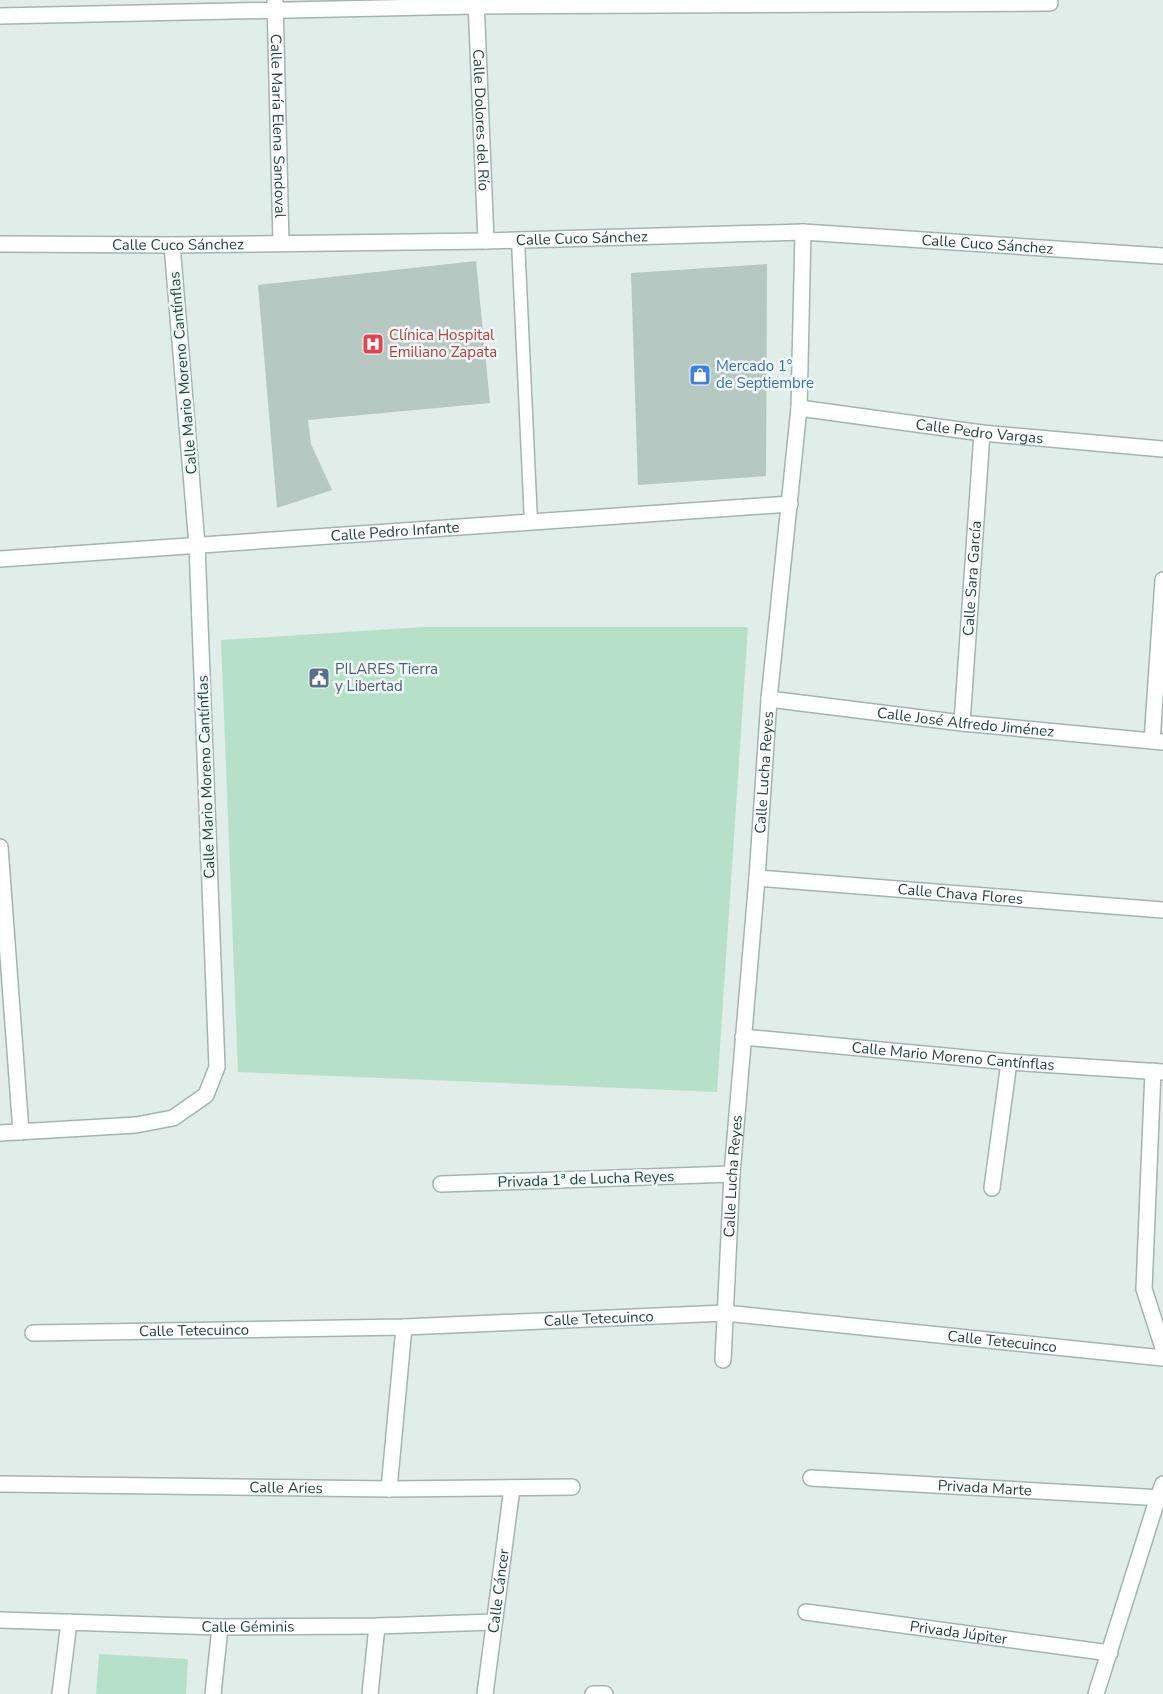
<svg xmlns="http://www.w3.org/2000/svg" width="1163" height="1694" font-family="'Nunito Sans',sans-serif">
<rect width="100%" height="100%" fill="#e0ede9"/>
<path fill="#b6e1c8" d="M423,627H748L717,1092L238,1072L221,640Z
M99,1654L188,1659L186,1694H96Z"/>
<path fill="#b5c8c2" d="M476,261L490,403L308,420L311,444L332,490L277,508L258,285Z
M767,264L766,476L638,485L631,273Z"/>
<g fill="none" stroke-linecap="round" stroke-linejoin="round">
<g stroke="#a2b5b1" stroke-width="15">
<path id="service" d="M518,240L531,522"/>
</g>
<g stroke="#a2b5b1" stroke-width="18">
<g id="minor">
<path id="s1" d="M275,0L281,243"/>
<path id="s2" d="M476,0L486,241"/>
<path d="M0,16L476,6L1050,3"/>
<path id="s3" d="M0,244L172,245L486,241L803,232L1163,256"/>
<path id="s4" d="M799,408L982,433L1163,449"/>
<path id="s5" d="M0,559L790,504"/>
<path id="s6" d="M769,699L962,723L1163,742"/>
<path id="s7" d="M962,723L982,433"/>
<path d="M1152,741L1163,580"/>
<path d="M0,847L21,1132"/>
<path id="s8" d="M757,878L1163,910"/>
<path id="s9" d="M743,1037L1009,1062L1163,1072"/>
<path d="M1153,1071L1144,1289L1163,1348"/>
<path d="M0,1133L136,1125L173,1118L206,1095L217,1067L197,545L172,245"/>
<path d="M441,1184L732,1174"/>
<path d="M992,1188L1009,1062"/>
<path id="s10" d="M33,1333L404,1327L725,1313L1163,1358"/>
<path id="s11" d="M723,1360L732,1174L757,878L769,699L799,408L803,232"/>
<path id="s12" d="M811,1478L1163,1498"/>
<path id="s13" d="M0,1484L389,1489L572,1487"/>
<path d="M389,1489L404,1327"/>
<path id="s14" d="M806,1612L1110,1653"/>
<path id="s15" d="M0,1620L220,1627L377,1626L494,1622"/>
<path d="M60,1694L69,1622"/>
<path d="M213,1694L220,1627"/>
<path d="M370,1694L377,1626"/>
<path id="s16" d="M485,1694L512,1488"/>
<path d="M593,1694H605"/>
<path d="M1096,1694L1158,1497L1163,1484"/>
</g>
</g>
<use href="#service" stroke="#fff" stroke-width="12"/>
<use href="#minor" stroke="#fff" stroke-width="15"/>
</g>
<defs>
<g id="hospital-square" transform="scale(1.125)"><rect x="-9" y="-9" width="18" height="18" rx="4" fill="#e0444e" stroke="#f1f9f6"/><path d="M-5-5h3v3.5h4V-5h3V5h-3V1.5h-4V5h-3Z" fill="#fff"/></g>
<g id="shop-square" transform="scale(1.125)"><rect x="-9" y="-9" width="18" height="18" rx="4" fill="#3f7fe0" stroke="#f1f9f6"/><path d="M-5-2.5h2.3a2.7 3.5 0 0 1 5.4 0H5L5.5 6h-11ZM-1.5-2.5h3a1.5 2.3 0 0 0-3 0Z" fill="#fff"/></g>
<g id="civic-square" transform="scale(1.125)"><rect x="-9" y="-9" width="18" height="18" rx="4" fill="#5c6f8a" stroke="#f1f9f6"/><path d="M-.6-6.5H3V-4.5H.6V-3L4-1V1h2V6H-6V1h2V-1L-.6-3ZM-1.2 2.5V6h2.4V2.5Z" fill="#fff"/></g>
</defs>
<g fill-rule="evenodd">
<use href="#hospital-square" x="373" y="344"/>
<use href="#shop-square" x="700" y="375"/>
<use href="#civic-square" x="319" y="678"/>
</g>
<g text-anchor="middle" stroke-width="5" stroke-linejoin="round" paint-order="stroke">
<g font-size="15" fill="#1e3f3b" stroke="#f1f9f6">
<text dy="5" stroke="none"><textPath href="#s2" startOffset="120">Calle Dolores del Río</textPath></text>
<text dy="5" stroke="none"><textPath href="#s1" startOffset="126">Calle María Elena Sandoval</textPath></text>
<text dy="5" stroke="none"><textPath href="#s3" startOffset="582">Calle Cuco Sánchez</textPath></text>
<text dy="5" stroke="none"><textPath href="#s3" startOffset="178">Calle Cuco Sánchez</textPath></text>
<text dy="5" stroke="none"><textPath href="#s3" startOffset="988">Calle Cuco Sánchez</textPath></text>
<text transform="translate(183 373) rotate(-95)" y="5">Calle Mario Moreno Cantínflas</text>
<text dy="5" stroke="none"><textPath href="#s4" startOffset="182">Calle Pedro Vargas</textPath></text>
<text dy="5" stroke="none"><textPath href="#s5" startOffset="396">Calle Pedro Infante</textPath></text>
<text dy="5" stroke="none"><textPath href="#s7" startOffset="145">Calle Sara García</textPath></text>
<text dy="5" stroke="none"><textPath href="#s6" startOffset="198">Calle José Alfredo Jiménez</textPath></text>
<text dy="5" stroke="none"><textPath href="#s11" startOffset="589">Calle Lucha Reyes</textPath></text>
<text transform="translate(206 777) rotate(-92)" y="5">Calle Mario Moreno Cantínflas</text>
<text dy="5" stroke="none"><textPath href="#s8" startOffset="204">Calle Chava Flores</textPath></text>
<text dy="5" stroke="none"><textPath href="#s9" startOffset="211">Calle Mario Moreno Cantínflas</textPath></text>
<text dy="5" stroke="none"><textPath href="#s11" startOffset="184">Calle Lucha Reyes</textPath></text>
<text transform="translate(586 1179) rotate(-2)" y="5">Privada 1ª de Lucha Reyes</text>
<text dy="5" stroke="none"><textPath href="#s10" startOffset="566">Calle Tetecuinco</textPath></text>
<text dy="5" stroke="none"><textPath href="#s10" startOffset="161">Calle Tetecuinco</textPath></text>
<text dy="5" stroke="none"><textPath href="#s10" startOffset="971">Calle Tetecuinco</textPath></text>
<text dy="5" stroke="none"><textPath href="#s13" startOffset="286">Calle Aries</textPath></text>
<text dy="5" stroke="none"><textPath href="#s12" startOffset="174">Privada Marte</textPath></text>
<text dy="5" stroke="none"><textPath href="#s16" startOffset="104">Calle Cáncer</textPath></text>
<text dy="5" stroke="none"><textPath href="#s15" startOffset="248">Calle Géminis</textPath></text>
<text dy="5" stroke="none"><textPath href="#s14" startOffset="154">Privada Júpiter</textPath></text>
</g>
<g font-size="15" fill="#be3a42" stroke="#f1f9f6" text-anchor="start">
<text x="389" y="340">Clínica Hospital<tspan x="389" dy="17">Emiliano Zapata</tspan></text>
</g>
<g font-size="15" fill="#366cbe" stroke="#f1f9f6" text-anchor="start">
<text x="716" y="371">Mercado 1°<tspan x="716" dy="17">de Septiembre</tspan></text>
</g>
<g font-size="15" fill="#4e5e75" stroke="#f1f9f6" text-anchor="start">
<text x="335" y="674">PILARES Tierra<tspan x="335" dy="17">y Libertad</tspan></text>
</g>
</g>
</svg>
